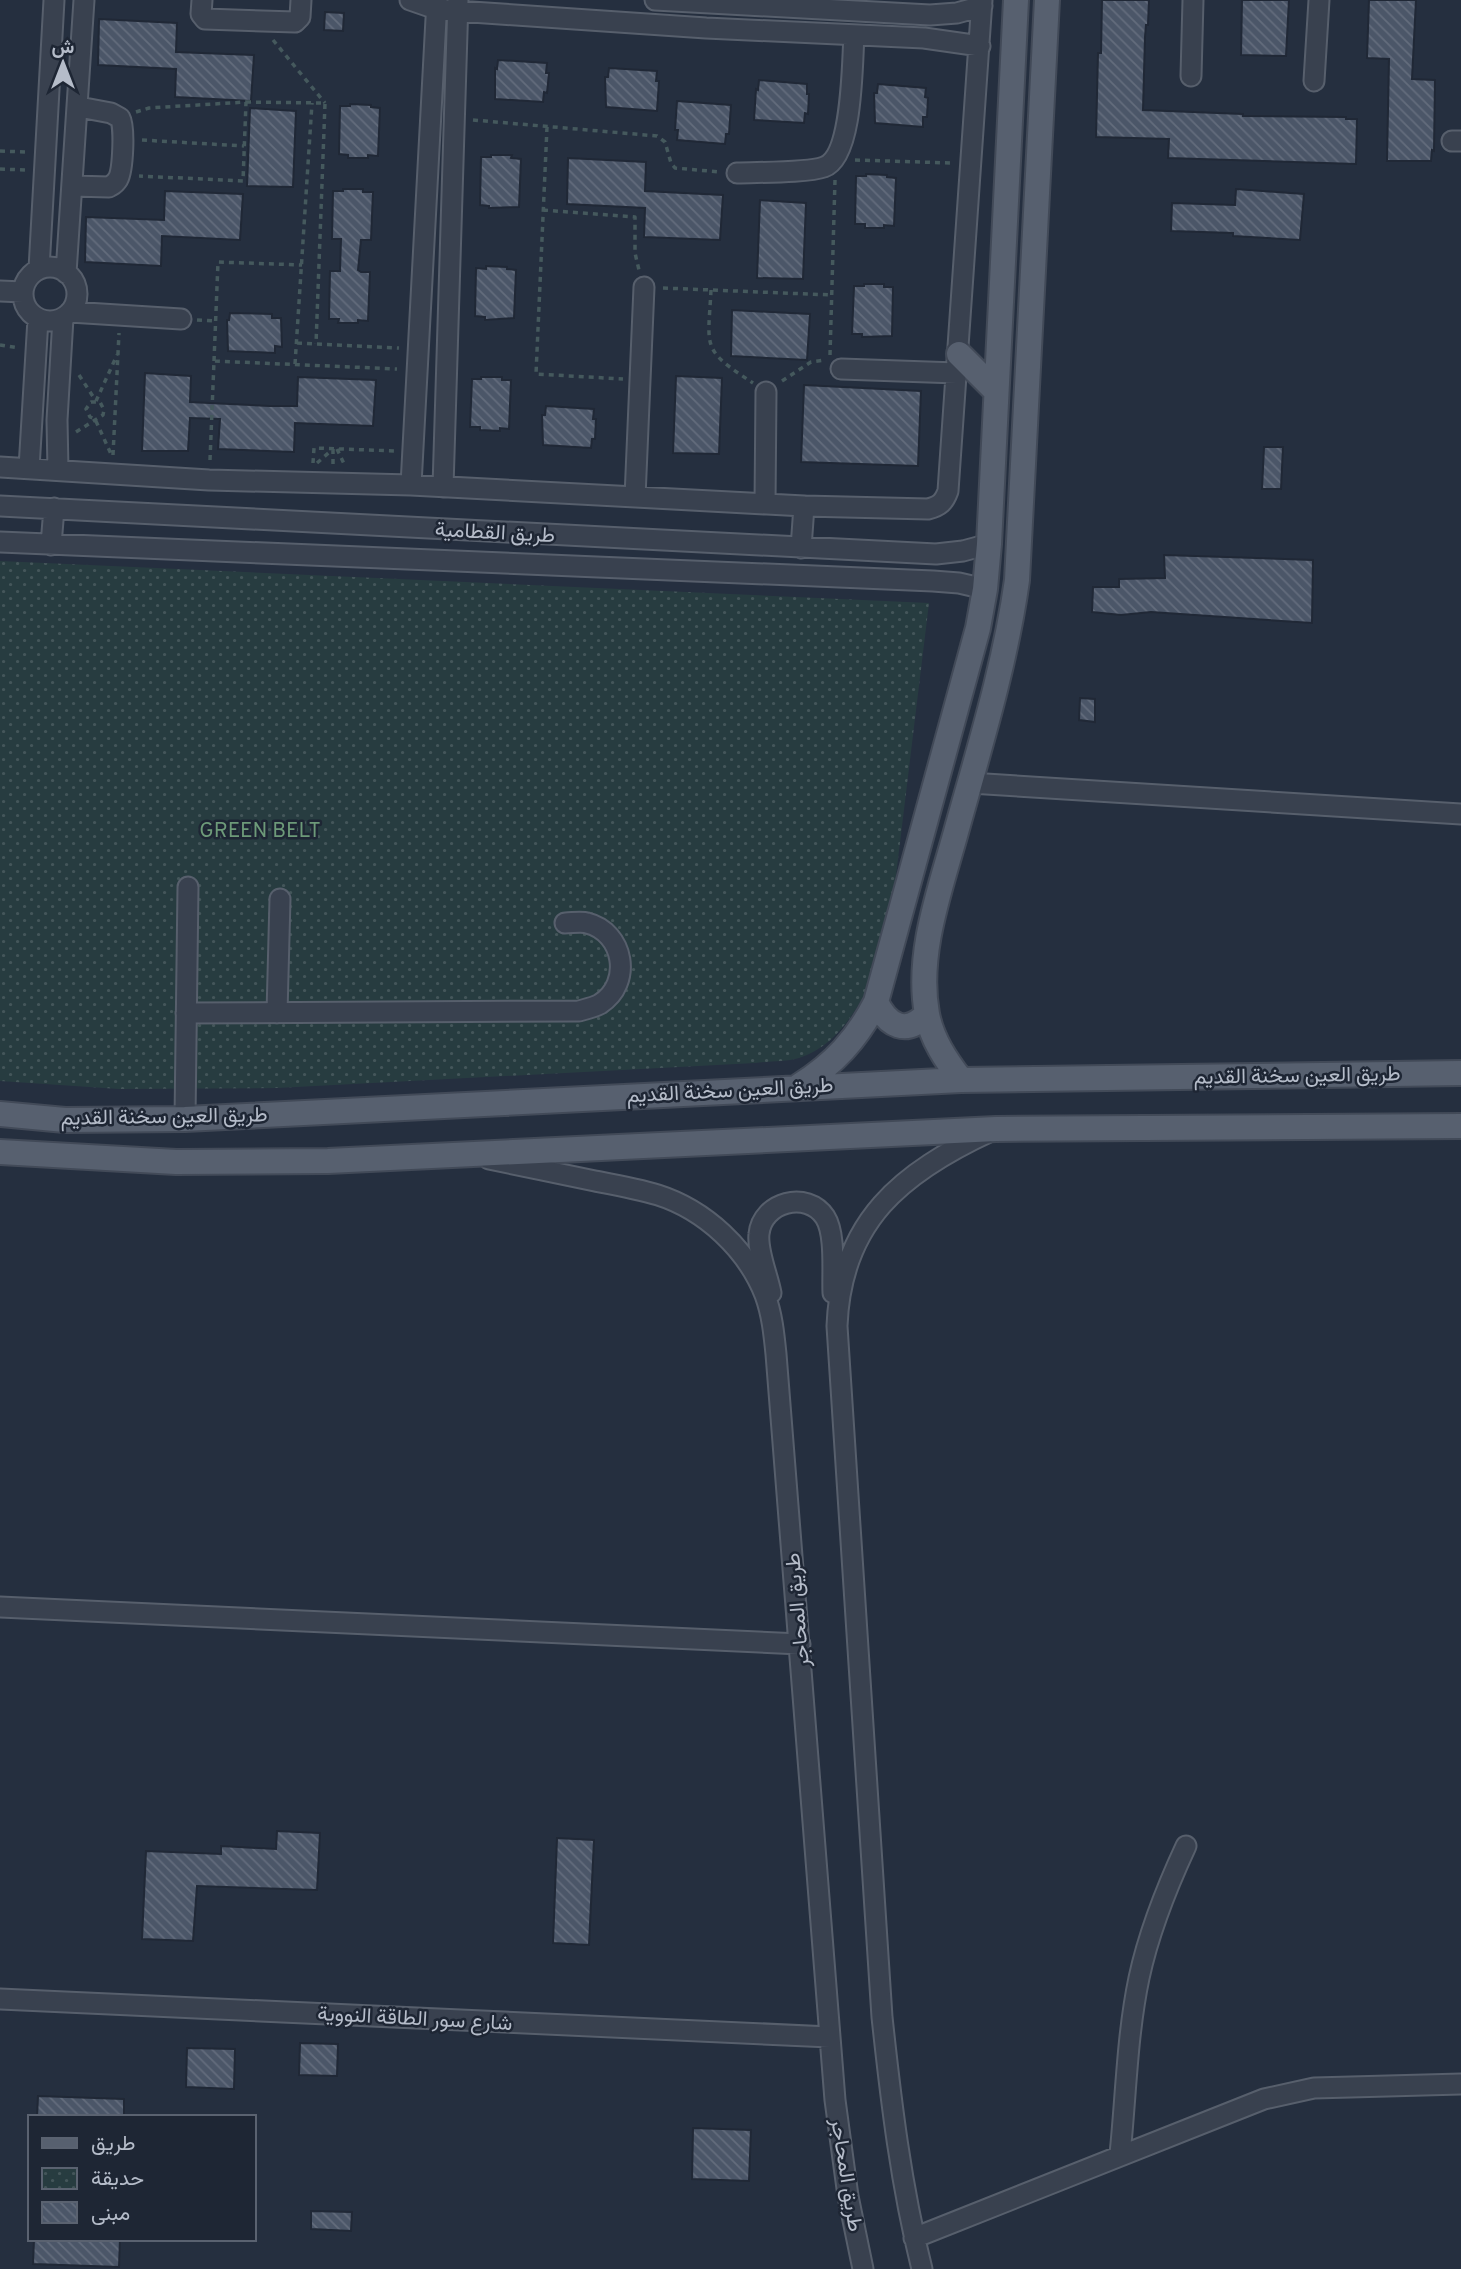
<svg xmlns="http://www.w3.org/2000/svg" width="1461" height="2269" font-family="Overpass,Vazirmatn,sans-serif">
<defs>
<pattern id="park-dots" width="8" height="8" patternUnits="userSpaceOnUse" patternTransform="scale(1.75)"><rect width="8" height="8" fill="#273c40"/><path d="M2 2h.1M6 6h.1" fill="none" stroke="#44565a" stroke-width="1.8" stroke-linecap="round"/></pattern>
<pattern id="building-back-hatch" width="6" height="6" patternUnits="userSpaceOnUse" patternTransform="scale(1.75)"><rect width="6" height="6" fill="#4b5668"/><path d="M-1 5l2 2M0 0l6 6M5-1l2 2" fill="none" stroke="#636c7c"/></pattern>
</defs>
<rect width="100%" height="100%" fill="#252f3f"/>
<path fill="url(#park-dots)" d="M0,561L929,603L887,950C868,989 845,1044 799,1058C786,1062 769,1061 755,1063L277,1088L119,1089L0,1081Z"/>
<path fill="url(#building-back-hatch)" stroke="#202836" stroke-width="2" d="M1102,0H1149L1148,25H1146L1145,37L1143,110L1243,114V116L1346,117V119H1357L1356,164L1168,158L1169,139L1096,137L1098,53H1101Z
M1242,0H1289L1286,56L1241,55Z
M1369,0H1416L1412,79L1435,80L1434,151L1432,150L1431,161H1387L1389,59L1367,58Z
M325,12L344,13L343,31L324,30Z
M99,19L177,23L176,52L254,55L251,101L175,97L176,69L98,65Z
M498,60L547,63L546,73H549L547,93L544,92L543,102L495,99V68L497,69Z
M609,68L657,71L656,81H659L657,111L606,107L605,77H608Z
M759,80L807,84V94H809L808,114L805,113L804,123L754,120L756,89L758,90Z
M878,84L926,88L925,97L928,98L927,117H923V127L875,123L874,93H877Z
M677,101L731,105L729,134H726L725,144L677,140L678,130H675Z
M350,104L371,105V107L380,108L378,156L368,155V158H348V155L339,154L340,106H350Z
M250,108L296,111L293,187L247,186Z
M491,155H512L511,158L521,159L519,207L489,208V206L480,205L481,157H491Z
M568,158L646,162L645,191L723,195L720,240L644,237L645,208L567,204Z
M866,174L887,175V177L896,178L894,226L884,225V228H865V224H855L856,176H866Z
M343,189H363V192H373L371,240H361L358,270L361,272H370L368,321L358,320V323H338L339,319H329L330,271H340L341,239H332L333,191H343Z
M1236,189L1304,194L1300,240L1233,236V233L1171,231L1172,203L1235,205Z
M165,191L243,194L240,240L162,236L161,266L85,262L86,217L164,220Z
M760,200L806,203L803,279L757,278Z
M486,266L507,267V269L516,270L514,318L485,320V317L475,316L476,268L486,269Z
M864,284H884V287H893L892,336L862,337V334H852L854,286H864Z
M732,310L810,314L807,360L731,356Z
M230,313L272,314V318H281L282,347L275,346V353L228,351L227,320H229Z
M145,373L191,376L190,402L270,406H297L298,377L376,380L373,426L295,423L294,452L218,449L220,419L190,418L188,451H142Z
M676,376L722,378L719,454L673,453Z
M481,377H502V380H511L509,429L500,428V431L480,430V427H470L472,379H481Z
M804,385L921,391L918,466L801,462Z
M546,406L594,409L593,419H596L595,439H592L591,448L543,445L542,415H545Z
M1264,447H1283L1281,489H1262Z
M1164,555L1313,560L1312,623L1151,612L1121,615L1092,612L1093,587H1119V579L1165,578Z
M1080,698L1095,699V722L1079,720Z
M277,1831L320,1833L317,1890L197,1886L193,1941L142,1939L146,1851L221,1854V1846L276,1849Z
M557,1838L594,1840L589,1945L553,1943Z
M300,2043L338,2044L337,2076L299,2075Z
M187,2048L235,2049L234,2089L186,2087Z
M38,2096L124,2099V2117H37Z
M693,2128L751,2130L749,2181L692,2179Z
M311,2211L352,2212L351,2231L311,2229Z
M34,2239H120L119,2267L33,2264Z"/>
<g fill="none" stroke-linecap="round" stroke-linejoin="round">
<g stroke="#575f6c" stroke-width="23">
<path id="minor" d="M202,0L201,14L205,19L295,22L300,17L301,0
M410,0L436,9L457,11L706,28L924,38L980,46
M655,0L930,15L957,13L982,6
M1191,76L1193,0
M1314,81L1319,0
M1452,141H1461
M737,173C758,172 807,173 824,167C853,157 852,64 854,35
M73,186L109,187C114,184 115,184 118,179C123,170 125,127 120,118L111,113L79,107
M23 294a27 27 0 1 1 54 0a27 27 0 1 1-54 0Z
M39,269L54,0
M66,273L84,0
M0,291L23,292
M70,312L181,319
M841,369L957,373
M0,467L209,480L411,485L804,506L928,509C940,506 944,502 948,491L982,0
M29,468L38,319
M58,470L57,420L63,318
M411,485L437,0
M443,487L458,0
M635,497L644,287
M765,504L766,392
M0,506L936,554L963,551L989,544
M0,542L933,581L959,583L985,589
M51,545L54,508
M801,548L804,506
M970,783L1461,814
M186,1013L579,1011C586,1009 595,1007 600,1004C633,983 624,932 587,923C581,921 572,923 565,923
M277,1013L280,899
M185,1119L188,887
M489,1159C524,1166 560,1174 595,1181C616,1185 638,1189 658,1195C705,1210 747,1249 765,1295C772,1314 774,1334 776,1354L835,2100L848,2196L863,2269
M771,1293C768,1276 757,1251 759,1234C762,1202 807,1190 825,1217C836,1234 832,1273 833,1293
M0,1607L800,1644
M0,1999L830,2037
M1120,2154C1126,2096 1127,2035 1139,1978C1149,1931 1166,1889 1186,1846
M914,2238L1264,2099L1314,2088L1461,2084
M922,2269C901,2186 891,2101 882,2017L837,1326C841,1221 902,1172 991,1131"/>
</g>
<g stroke="#424a58" stroke-width="28">
<path id="major" d="M959,354L996,391
M876,1002C888,1026 906,1036 927,1014
M961,1080C946,1060 932,1040 927,1014C916,954 940,890 956,832C979,749 1005,666 1017,580L1047,0
M799,1086C834,1064 857,1039 876,1002L978,628L985,589L989,544L1016,0
M0,1114L65,1120L185,1119L961,1080L1461,1073
M0,1152L176,1162L328,1161L996,1129L1461,1126"/>
</g>
<path stroke="#45595d" stroke-width="3.5" stroke-dasharray="5 5" stroke-linecap="butt" d="M273,40L325,103
M246,102L325,103L316,344
M136,112L149,108L246,102L243,181L139,176
M473,120L657,136L665,142L671,163L675,168L720,172
M547,127L536,374L623,379
M142,140L244,146
M0,151L26,152
M855,160L952,163
M0,169L25,170
M543,210L635,217V253L639,270
M663,288L832,295
M711,290C708,349 701,349 753,383
M197,320L216,321
M297,343L399,348
M0,345L19,348
M830,355L835,180
M214,361L218,262L302,265
M295,364L312,103
M79,375L96,401
M782,381L811,362L825,360
M96,401L117,355
M76,432L103,415L104,410L100,402H91L86,409L90,417L95,419L111,454
M337,449L345,466
M113,455L119,333
M210,460L214,361L397,369
M313,463L314,448L396,451
M317,463L333,449
M333,464V449"/>
<use href="#minor" stroke="#39414f" stroke-width="19"/>
<use href="#major" stroke="#57606f" stroke-width="24"/>
</g>
<g text-anchor="middle" stroke-width="5" stroke-linejoin="round" paint-order="stroke">
<g font-size="21" fill="#b5bcc9" stroke="#1e2634">
<text transform="translate(495 532) rotate(3)" y="7">طريق القطامية</text>
<text transform="translate(1297 1075) rotate(-1)" y="7">طريق العين سخنة القديم</text>
<text transform="translate(730 1090) rotate(-3)" y="7">طريق العين سخنة القديم</text>
<text transform="translate(164 1116) rotate(-1)" y="7">طريق العين سخنة القديم</text>
<text transform="translate(797 1610) rotate(-95)" y="7">طريق المحاجر</text>
<text transform="translate(415 2018) rotate(3)" y="7">شارع سور الطاقة النووية</text>
<text transform="translate(847 2175) rotate(81)" y="7">طريق المحاجر</text>
</g>
<g font-size="21" fill="#6d9a79" stroke="#1e2634">
<text x="260" y="837">GREEN BELT</text>
</g>
</g>
<rect x="28" y="2115" width="228" height="126" fill="#1e2634" stroke="#5a6270" stroke-width="2"/>
<rect x="42" y="2138" width="35" height="10" fill="#57606f" stroke="#5a6270" stroke-width="2"/>
<text x="91" y="2150" font-size="21" fill="#b5bcc9">طريق</text>
<rect x="42" y="2168" width="35" height="21" fill="url(#park-dots)" stroke="#5a6270" stroke-width="2"/>
<text x="91" y="2185" font-size="21" fill="#b5bcc9">حديقة</text>
<rect x="42" y="2202" width="35" height="21" fill="url(#building-back-hatch)" stroke="#5a6270" stroke-width="2"/>
<text x="91" y="2220" font-size="21" fill="#b5bcc9">مبنى</text>
<g transform="translate(63 63)" stroke="#1e2634" stroke-width="5" paint-order="stroke">
<path d="M0-5L12 26L0 18L-12 26Z" fill="#b5bcc9"/>
<text y="-10" font-size="19" font-weight="bold" text-anchor="middle" fill="#b5bcc9">ش</text>
</g>
</svg>
